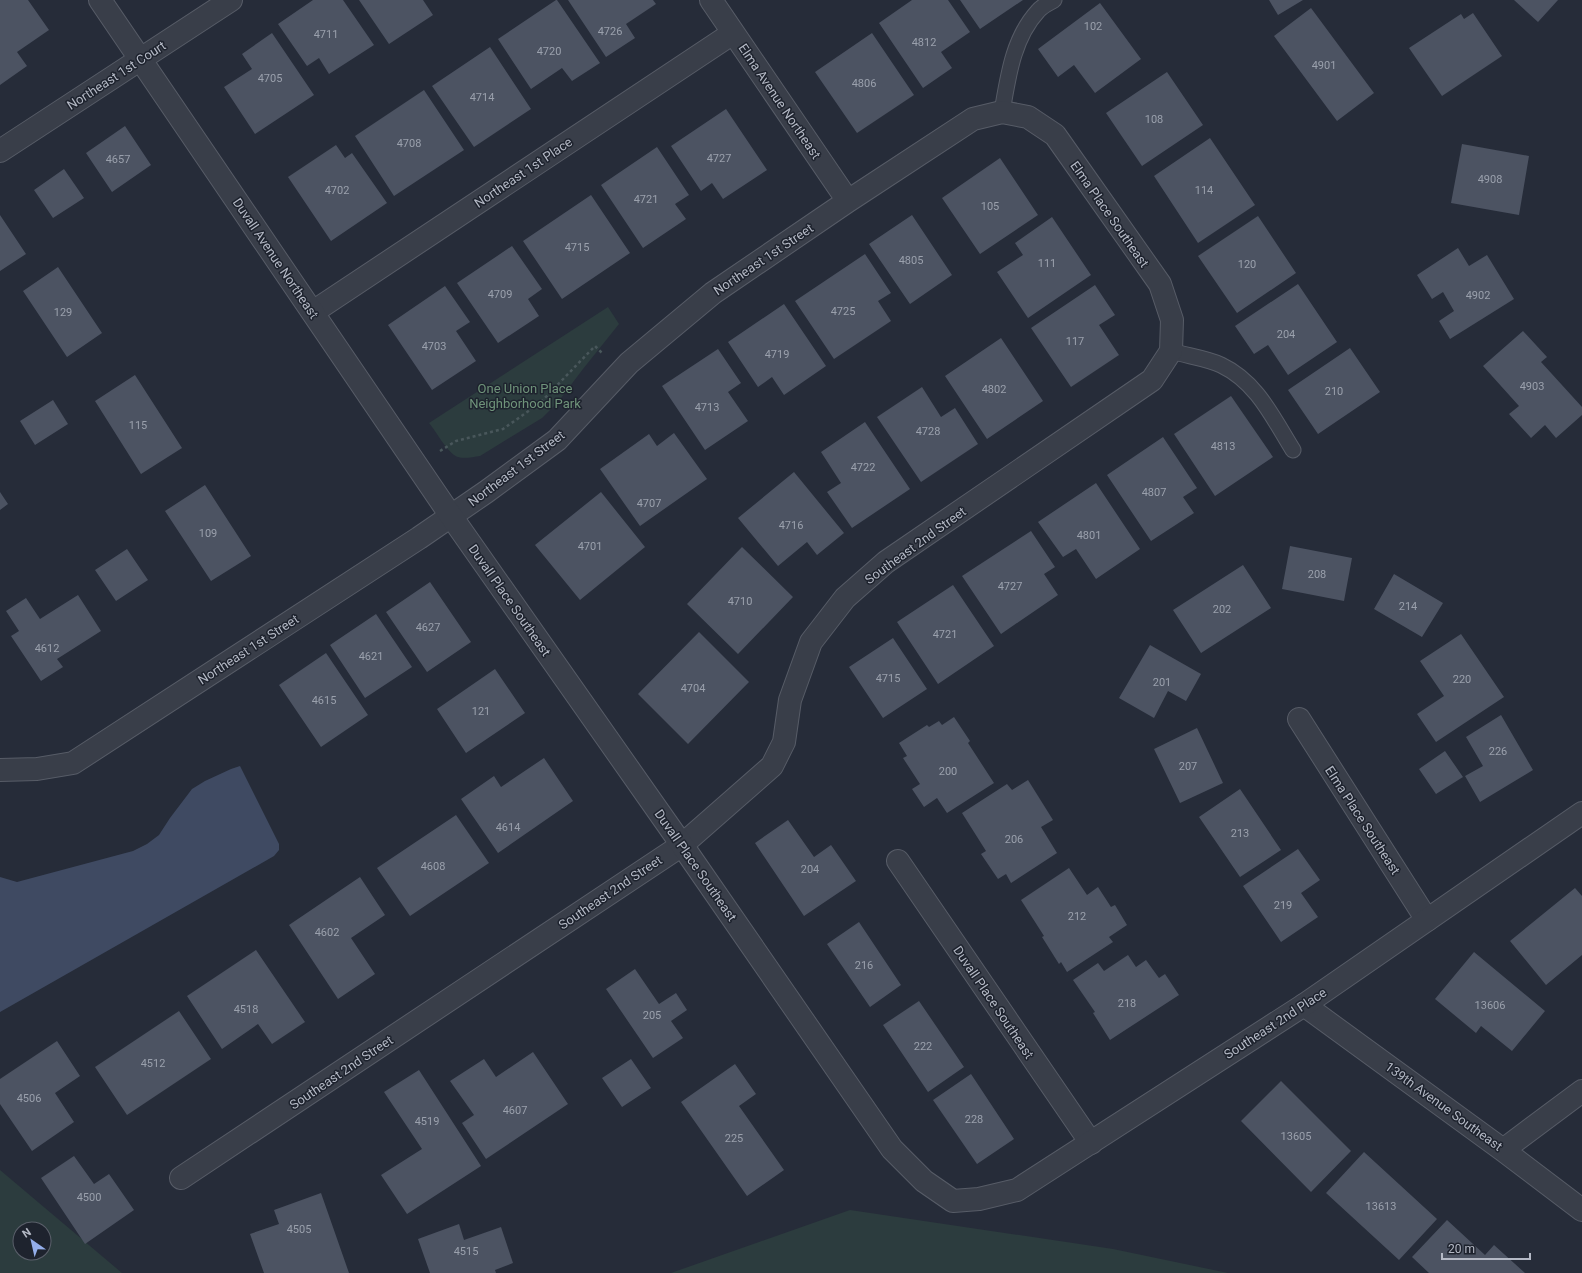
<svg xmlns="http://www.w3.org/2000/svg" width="1582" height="1273" font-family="Roboto,sans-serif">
<rect width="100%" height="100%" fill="#262c39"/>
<path fill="#2c3c3e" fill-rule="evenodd" d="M608,307L619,324L583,369L558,402L542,418L480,456C473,457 465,459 458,457C448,454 436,431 429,423Z
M0,1170L122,1273H0ZM20,1229H44V1253H20Z
M850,1210L1113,1249L1228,1273H671Z"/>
<path fill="#3f4a62" d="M240,766L279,844V850L274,856L0,1012V877L17,882L133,851L147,844L159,835L170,818L192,789L205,781L231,769Z"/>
<path fill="#4c5362" d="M0,0H28L49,30L17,52L27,66L0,85Z
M313,0H343L374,45L329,74L319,58L307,66L278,24Z
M359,0H423L433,15L389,44Z
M556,0H557L600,63L572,81L562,68L531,89L498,39Z
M568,0H653L656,4L626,24L635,38L606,57Z
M912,0H948L970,32L941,52L952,68L923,88L879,23Z
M960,0H1023L980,29Z
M1269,0H1303L1278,15Z
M1514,0H1558L1538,22Z
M1100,3L1141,59L1095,93L1074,65L1058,77L1038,49Z
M1311,8L1374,93L1337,121L1274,36Z
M1473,13L1502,56L1442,96L1409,48L1461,14L1464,19Z
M272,33L314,95L255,134L224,87L252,69L242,54Z
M872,33L914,95L857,133L815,72Z
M490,47L531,109L474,147L432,86Z
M1167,72L1203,125L1142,166L1106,113Z
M424,90L464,150L394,196L355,136Z
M726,109L767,170L723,199L712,183L701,191L671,146Z
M125,126L151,165L112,192L86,153Z
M1210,138L1255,205L1198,243L1154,176Z
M1462,144L1529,156L1519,215L1451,203Z
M336,145L345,158L352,153L387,203L331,241L288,177Z
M657,147L689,195L675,204L686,219L643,248L601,185Z
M1000,158L1038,215L980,254L942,198Z
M64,169L84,198L53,218L34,190Z
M591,195L630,253L562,299L523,241Z
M0,215L26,254L0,271Z
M912,215L952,275L910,304L869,244Z
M1258,216L1296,273L1237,313L1198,256Z
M1052,217L1091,275L1028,318L997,272L1023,255L1015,243Z
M512,246L542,289L528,299L539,316L498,343L457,283Z
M1458,248L1469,266L1487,255L1514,299L1450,339L1439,321L1454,311L1443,292L1432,299L1417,275Z
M865,254L891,293L878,301L891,321L834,359L795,301Z
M58,267L102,333L67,357L23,291Z
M1298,284L1337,342L1288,375L1268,345L1254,354L1235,326Z
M1095,285L1115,315L1099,325L1119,355L1071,387L1031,328Z
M445,286L470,322L456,331L476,361L432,390L388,325Z
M784,304L826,366L784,395L772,377L758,387L728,342Z
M1523,331L1547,357L1541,362L1582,407V415L1556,438L1545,425L1531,438L1509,414L1519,406L1483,366Z
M1001,338L1043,401L987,439L945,376Z
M1350,348L1380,392L1318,434L1288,390Z
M718,349L741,383L728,392L748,421L705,450L662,386Z
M135,375L182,448L141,474L95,401Z
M922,387L941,417L955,408L978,444L921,482L877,417Z
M1231,396L1273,457L1215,496L1174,434Z
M53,400L68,424L35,445L20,421Z
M865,422L910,489L852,528L827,492L841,483L821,452Z
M674,433L707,479L640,526L600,469L649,434L657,446Z
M1163,437L1197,488L1183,497L1194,513L1151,541L1107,475Z
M794,472L844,533L817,555L807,542L778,566L738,518Z
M1096,483L1140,549L1096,579L1076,549L1063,557L1038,522Z
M205,485L251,556L211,581L165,511Z
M0,492L8,504L0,510Z
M601,492L645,547L580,600L535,545Z
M1031,531L1055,567L1044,574L1058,595L1001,634L962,576Z
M1290,546L1352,558L1344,601L1282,589Z
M742,547L793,597L738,654L687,604Z
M127,549L148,580L116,601L95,570Z
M1243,565L1271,608L1201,653L1173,610Z
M1394,574L1443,603L1422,637L1374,609Z
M430,582L471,642L427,672L386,612Z
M953,585L994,646L938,684L897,622Z
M78,595L101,631L57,659L63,667L41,681L11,636L19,631L6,611L26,598L40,619Z
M376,614L412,667L365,698L330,645Z
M699,632L749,682L688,744L638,694Z
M1461,634L1504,697L1436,742L1417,714L1444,696L1420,661Z
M893,638L927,689L883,718L849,667Z
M1150,645L1201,674L1186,701L1168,691L1154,718L1119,698Z
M326,653L368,715L321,747L279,685Z
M495,669L525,713L466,753L437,709Z
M1501,715L1533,770L1480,802L1465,776L1483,766L1466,737Z
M954,717L970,741L968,743L994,783L947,813L937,798L924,807L912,789L920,784L903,758L907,756L899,743L927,725L929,727L939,721L942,725Z
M1197,728L1223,783L1180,803L1154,749Z
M1445,751L1463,777L1436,794L1419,769Z
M544,758L573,801L498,853L461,799L494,776L501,787Z
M1028,780L1053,820L1041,827L1057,853L1011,883L1006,874L998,879L981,854L986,851L962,813L1007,784L1012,790Z
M1240,789L1281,850L1240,877L1199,817Z
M456,815L489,863L410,916L377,868Z
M788,820L814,857L831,845L856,881L804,916L755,843Z
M1298,849L1320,880L1301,893L1318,917L1281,942L1243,886Z
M1069,868L1087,895L1098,887L1111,907L1115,905L1127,925L1109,937L1113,942L1067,972L1061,962L1059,964L1042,937L1044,936L1021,900Z
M360,877L385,915L351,938L375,974L338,999L289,925Z
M1575,888L1582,896V955L1546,985L1510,941Z
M859,922L901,985L870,1007L827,944Z
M256,950L305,1022L272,1044L258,1024L222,1049L187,996Z
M1474,952L1545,1011L1512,1051L1481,1026L1476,1033L1435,999Z
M1128,955L1136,967L1146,960L1159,978L1165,974L1179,995L1110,1040L1093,1013L1095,1012L1073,980L1098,963L1104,971Z
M635,969L659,1004L676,993L687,1010L671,1021L683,1038L653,1058L606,989Z
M919,1001L964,1067L928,1092L883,1025Z
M179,1011L211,1059L127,1115L95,1067Z
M57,1041L80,1076L55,1093L74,1122L32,1151L0,1104V1079Z
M533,1052L568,1104L486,1159L462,1123L474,1115L450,1081L484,1059L496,1077Z
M631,1059L651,1088L622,1107L602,1078Z
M735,1064L756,1094L739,1106L784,1170L747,1196L681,1102Z
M419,1070L481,1166L407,1214L381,1175L422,1149L384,1092Z
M971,1074L1014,1139L977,1164L933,1100Z
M1281,1081L1351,1151L1311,1192L1241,1121Z
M1364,1152L1437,1219L1399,1260L1326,1193Z
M74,1156L94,1184L109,1174L134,1210L85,1244L41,1178Z
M321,1193L349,1273H264L250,1234L279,1224L274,1210Z
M1447,1220L1485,1255L1494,1245L1525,1273H1429L1412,1257Z
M459,1224L464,1240L501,1227L513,1263L495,1270L496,1273H430L418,1239Z"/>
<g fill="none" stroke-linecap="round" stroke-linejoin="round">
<g stroke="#575c67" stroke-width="17">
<path id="service" d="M1002,112C1008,77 1013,38 1038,11C1042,6 1049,3 1054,0
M1171,351C1187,356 1206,358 1221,365C1257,382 1273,418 1293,450"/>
</g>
<g stroke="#575c67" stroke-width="24">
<path id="minor" d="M711,0L848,201
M0,151L231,0
M313,312L733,33
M1299,719L1427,920
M0,770L37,769L73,763L419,538L486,492L557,440L629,363L713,293L848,201L973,119L1002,112L1028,117L1055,135L1160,284L1172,320L1171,351L1152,380L886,562L845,598L811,642L790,700L784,742L772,766L682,845L181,1178
M898,861L1091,1143
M1304,1005L1503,1150L1582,1210
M1503,1150L1582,1091"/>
</g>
<g stroke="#575c67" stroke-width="24">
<path id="tertiary" d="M100,0L451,516L682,845L892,1149L924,1181L953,1201L979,1199L1017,1190L1304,1005L1582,813"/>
</g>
<path stroke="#49575b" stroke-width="2.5" stroke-dasharray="3 3" stroke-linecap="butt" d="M440,451L456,441L503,429L540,403L595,346L602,353"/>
<use href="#service" stroke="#393e49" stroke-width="15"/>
<use href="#minor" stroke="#393e49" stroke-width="22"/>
<use href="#tertiary" stroke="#393e49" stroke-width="22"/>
</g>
<g text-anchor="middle" stroke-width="3" stroke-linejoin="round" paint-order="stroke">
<g font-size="11" fill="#9aa0ac">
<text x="1093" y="30">102</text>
<text x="610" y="35">4726</text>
<text x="326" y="38">4711</text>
<text x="924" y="46">4812</text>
<text x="549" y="55">4720</text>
<text x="1324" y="69">4901</text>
<text x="270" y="82">4705</text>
<text x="864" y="87">4806</text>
<text x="482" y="101">4714</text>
<text x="1154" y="123">108</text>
<text x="409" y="147">4708</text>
<text x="719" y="162">4727</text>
<text x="118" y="163">4657</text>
<text x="1490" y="183">4908</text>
<text x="337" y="194">4702</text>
<text x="1204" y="194">114</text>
<text x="646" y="203">4721</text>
<text x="990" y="210">105</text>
<text x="577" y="251">4715</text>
<text x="911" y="264">4805</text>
<text x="1047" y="267">111</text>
<text x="1247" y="268">120</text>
<text x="500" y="298">4709</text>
<text x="1478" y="299">4902</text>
<text x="843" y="315">4725</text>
<text x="63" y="316">129</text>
<text x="1286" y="338">204</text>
<text x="1075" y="345">117</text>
<text x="434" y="350">4703</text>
<text x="777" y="358">4719</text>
<text x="1532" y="390">4903</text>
<text x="994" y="393">4802</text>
<text x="1334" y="395">210</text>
<text x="707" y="411">4713</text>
<text x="138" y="429">115</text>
<text x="928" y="435">4728</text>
<text x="1223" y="450">4813</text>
<text x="863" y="471">4722</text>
<text x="1154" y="496">4807</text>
<text x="649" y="507">4707</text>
<text x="791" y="529">4716</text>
<text x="208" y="537">109</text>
<text x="1089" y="539">4801</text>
<text x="590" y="550">4701</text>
<text x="1317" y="578">208</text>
<text x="1010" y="590">4727</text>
<text x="740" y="605">4710</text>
<text x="1408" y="610">214</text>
<text x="1222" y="613">202</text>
<text x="428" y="631">4627</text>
<text x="945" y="638">4721</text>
<text x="47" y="652">4612</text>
<text x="371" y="660">4621</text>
<text x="888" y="682">4715</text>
<text x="1462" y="683">220</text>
<text x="1162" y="686">201</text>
<text x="693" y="692">4704</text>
<text x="324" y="704">4615</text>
<text x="481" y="715">121</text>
<text x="1498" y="755">226</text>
<text x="1188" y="770">207</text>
<text x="948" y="775">200</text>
<text x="508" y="831">4614</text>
<text x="1240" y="837">213</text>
<text x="1014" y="843">206</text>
<text x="433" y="870">4608</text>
<text x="810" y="873">204</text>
<text x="1283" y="909">219</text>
<text x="1077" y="920">212</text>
<text x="327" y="936">4602</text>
<text x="864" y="969">216</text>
<text x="1127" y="1007">218</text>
<text x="1490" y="1009">13606</text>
<text x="246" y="1013">4518</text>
<text x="652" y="1019">205</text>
<text x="923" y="1050">222</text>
<text x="153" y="1067">4512</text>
<text x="29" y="1102">4506</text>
<text x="515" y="1114">4607</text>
<text x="974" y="1123">228</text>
<text x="427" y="1125">4519</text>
<text x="1296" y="1140">13605</text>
<text x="734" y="1142">225</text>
<text x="89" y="1201">4500</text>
<text x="1381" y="1210">13613</text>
<text x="299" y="1233">4505</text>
<text x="466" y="1255">4515</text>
</g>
<g font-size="13" fill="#b4b9c5" stroke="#1e232e">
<text transform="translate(116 75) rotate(-33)" y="5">Northeast 1st Court</text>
<text transform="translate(780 101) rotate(56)" y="5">Elma Avenue Northeast</text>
<text transform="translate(523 172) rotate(-34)" y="5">Northeast 1st Place</text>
<text transform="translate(1110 214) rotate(55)" y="5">Elma Place Southeast</text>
<text transform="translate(276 258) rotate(56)" y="5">Duvall Avenue Northeast</text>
<text transform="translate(763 259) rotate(-34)" y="5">Northeast 1st Street</text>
<text transform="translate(516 468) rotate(-37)" y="5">Northeast 1st Street</text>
<text transform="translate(915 545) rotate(-36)" y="5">Southeast 2nd Street</text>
<text transform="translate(510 600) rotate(55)" y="5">Duvall Place Southeast</text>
<text transform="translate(248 649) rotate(-33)" y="5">Northeast 1st Street</text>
<text transform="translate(1363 820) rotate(57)" y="5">Elma Place Southeast</text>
<text transform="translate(696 865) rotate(55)" y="5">Duvall Place Southeast</text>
<text transform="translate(610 892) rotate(-34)" y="5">Southeast 2nd Street</text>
<text transform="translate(994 1002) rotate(56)" y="5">Duvall Place Southeast</text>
<text transform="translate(1275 1023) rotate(-33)" y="5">Southeast 2nd Place</text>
<text transform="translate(341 1072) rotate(-34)" y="5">Southeast 2nd Street</text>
<text transform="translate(1444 1106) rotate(36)" y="5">139th Avenue Southeast</text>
</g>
<g font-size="13" fill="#6f937a" stroke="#1e232e">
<text x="525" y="393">One Union Place<tspan x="525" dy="15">Neighborhood Park</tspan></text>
</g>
</g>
<g transform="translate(32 1241) rotate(326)"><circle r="19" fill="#1e232e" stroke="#5a5f6a"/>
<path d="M0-3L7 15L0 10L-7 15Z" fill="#94aeea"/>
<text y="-6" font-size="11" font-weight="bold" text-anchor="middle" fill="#b4b9c5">N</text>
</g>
<path d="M1442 1253v6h88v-6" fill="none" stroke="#b4b9c5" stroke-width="2"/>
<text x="1448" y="1253" font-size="12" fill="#b4b9c5" stroke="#1e232e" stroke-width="3" paint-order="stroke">20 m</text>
</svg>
